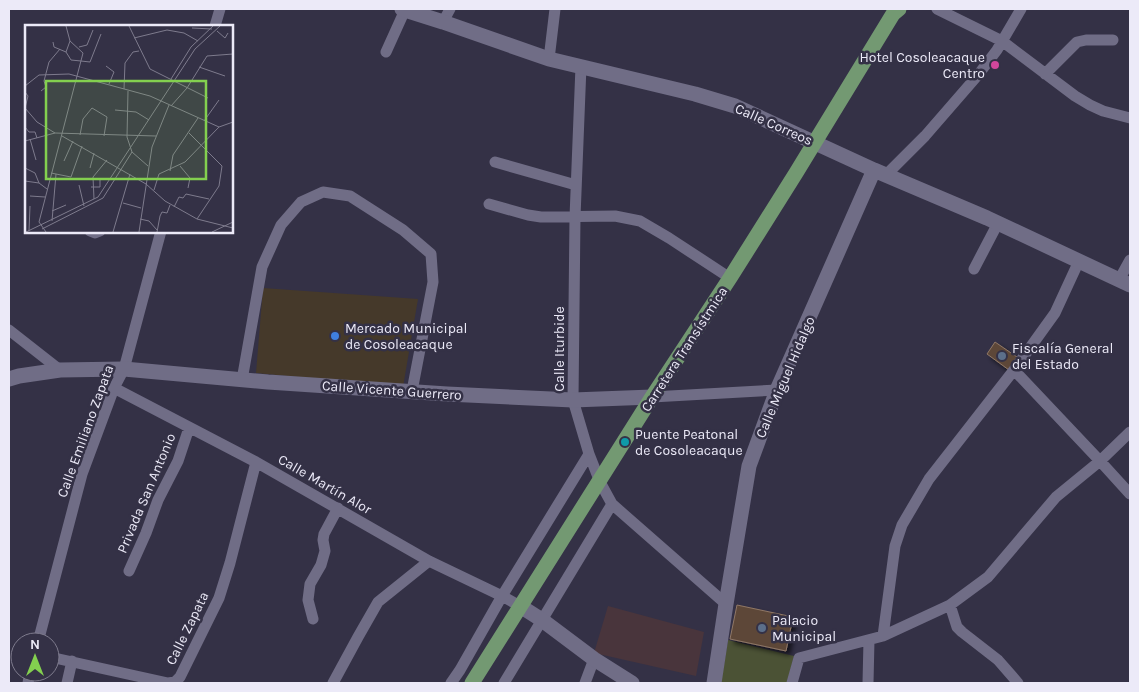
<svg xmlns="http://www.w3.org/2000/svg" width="1139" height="692" font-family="Karla,sans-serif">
<defs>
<filter id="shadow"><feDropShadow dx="4" dy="4" stdDeviation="2.5" flood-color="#0009"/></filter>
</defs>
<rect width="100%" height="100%" fill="#343146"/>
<path fill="#45392a" d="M263,288L418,299L403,387L256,373Z"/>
<path fill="#49353c" d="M608,606L704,632L696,676L594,653Z"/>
<path fill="#4b5235" d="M728,640L794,656L787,683H721Z"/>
<path fill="#5d4737" stroke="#907867" filter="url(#shadow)" d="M995,342L1017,357L1009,370L987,354Z
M737,605L793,617L786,651L730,639Z"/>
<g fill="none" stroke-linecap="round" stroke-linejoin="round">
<path stroke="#706d86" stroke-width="11" d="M937,9L1002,41L1075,96L1090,105L1103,111L1130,118
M443,22L450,9
M215,26L220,9
M386,52L405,10
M549,59L555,9
M581,66L575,217L573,400L589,454L600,482L612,504L726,604
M1045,74L1077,42L1086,40H1113
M495,162L576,185
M886,175L925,136L978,75L997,50L1021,9
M489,204L528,215L541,217L615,216L640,221L669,238L730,278
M90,231L95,233L100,231
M974,269L998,223
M1119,280L1130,260
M9,330L60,370
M1014,370L1100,461L1130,494
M242,380L262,267L281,225L301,202L323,192L350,196L403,230L431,254L433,282L412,391
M114,388L256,462L429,561L502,596L520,606
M652,397L777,390
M129,571L146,533L158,500L178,461L189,428
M950,605L957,627L962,632L998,660L1018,683
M313,619L308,600L310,584L321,565L325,551L323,540L324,534L338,508
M883,636L895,546L902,525L929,479L1014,370L1055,313L1079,261
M38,642L82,474L114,388L124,369L161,231
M50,657L168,683L175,682L180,677L219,598L230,563L256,462
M28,683L30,672
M67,683L72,661
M333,683L358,637L378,602L429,561
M451,683L460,670L502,596L589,454
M504,683L612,504
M585,683L594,659
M792,683L799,658L883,636L950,605L988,577L1056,497L1100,461L1130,432
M868,683L869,640"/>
<path stroke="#706d86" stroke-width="15" d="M402,9L443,22L549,59L695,94L735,106L874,170L987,218L1130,285
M9,379L19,376L60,370L124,369L268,382L447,394L573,400L652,397
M520,606L542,620L594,659L632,683
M714,683L726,604L749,466L777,390L874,170"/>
<path stroke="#739972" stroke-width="15" d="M472,683L652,397L730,278L796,173L893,14L899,9"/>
</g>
<circle fill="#d1479c" stroke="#343146" stroke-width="2" cx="995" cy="65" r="5"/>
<circle fill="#3f7fe0" stroke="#343146" stroke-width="2" cx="335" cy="336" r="5"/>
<g fill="#5c6f8a" stroke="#343146" stroke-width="2">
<circle cx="1002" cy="356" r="5"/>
<circle cx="762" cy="628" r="5"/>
</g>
<circle fill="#0f9aa8" stroke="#343146" stroke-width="2" cx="625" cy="442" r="5"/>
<g text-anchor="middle" stroke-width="5" stroke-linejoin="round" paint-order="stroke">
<g font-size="14" fill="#eceaf8" stroke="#343146" text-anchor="start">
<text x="985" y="62" text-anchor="end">Hotel Cosoleacaque<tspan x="985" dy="16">Centro</tspan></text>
<text x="345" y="333">Mercado Municipal<tspan x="345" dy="16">de Cosoleacaque</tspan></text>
<text x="1012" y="353">Fiscalía General<tspan x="1012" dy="16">del Estado</tspan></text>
<text x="635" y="439">Puente Peatonal<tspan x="635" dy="16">de Cosoleacaque</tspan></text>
<text x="772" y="625">Palacio<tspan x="772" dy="16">Municipal</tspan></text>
</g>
<g font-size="14" fill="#eceaf8" stroke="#343146">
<text transform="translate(774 124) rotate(24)" y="5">Calle Correos</text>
<text transform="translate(559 349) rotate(-90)" y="5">Calle Iturbide</text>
<text transform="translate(684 349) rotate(-57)" y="5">Carretera Transístmica</text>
<text transform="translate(785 377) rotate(-67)" y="5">Calle Miguel Hidalgo</text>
<text transform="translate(392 390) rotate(4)" y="5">Calle Vicente Guerrero</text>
<text transform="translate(85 431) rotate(-70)" y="5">Calle Emiliano Zapata</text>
<text transform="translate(325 484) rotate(30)" y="5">Calle Martín Alor</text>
<text transform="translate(146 493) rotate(-67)" y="5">Privada San Antonio</text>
<text transform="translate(187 628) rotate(-64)" y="5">Calle Zapata</text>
</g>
</g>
<g transform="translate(25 25)">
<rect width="208" height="208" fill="#343146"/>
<path fill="none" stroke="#7e7b8d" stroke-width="1" d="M104,1L125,44L183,73M167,3L187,4M192,6L200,13L203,8M109,13L142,5L159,8L173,16M28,17L29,22L41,27L45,16M54,22L62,20L68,5M41,27L46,35L56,36M56,36L65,37L76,9M81,41L89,47L84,59M174,42L200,51M146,54L166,22L188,1M0,61L14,50L44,49L125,71L194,102L208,97M99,64L100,38L108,27L114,26M16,66L21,62L19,56L24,37L35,24M103,66L102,112L107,127L123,141M0,67L3,71L0,83M146,81L162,63L182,31L208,29M0,83L12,97L30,108M90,85L111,87L124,95M179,96L194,75M0,102L4,107H10L12,113M164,108L197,141L194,161L172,194M55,110L58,94L67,83L82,92L79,111M37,111L121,159M5,114L11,135M0,116L30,108L131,111M39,136L48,116M155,141L165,153L163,163M0,143L10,148L14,158M65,143L69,128M145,146L148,130L173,93M26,148L46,152L57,121M0,156L14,158L22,164M121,159L140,176L172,194L208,203M54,160L59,181M66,162H75V154M129,165L134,149L160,137L194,102M5,171L20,172M69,174L68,152L82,135M98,178L116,183M149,182L154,172L158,173L161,169L184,174M27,186L41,180M115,194L124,196L132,205M27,196L31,149M17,204L78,173L107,127M4,206L5,181M1,207L73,172L170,24L195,1M21,207L14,197L58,28L45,16L41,1M88,207L105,149M114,207L127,122L144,80M132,207L135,191L137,187L142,188L145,180M187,207L208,197"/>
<path fill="#83d04f" fill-opacity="0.15" stroke="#83d04f" stroke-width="2.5" d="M21,56H181V154H21Z"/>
<rect width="208" height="208" fill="none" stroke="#eceaf8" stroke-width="2.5"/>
</g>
<rect width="1139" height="692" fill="none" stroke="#eceaf8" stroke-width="20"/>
<g transform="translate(35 657)"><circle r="24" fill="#343146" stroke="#7e7b8d"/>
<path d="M0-4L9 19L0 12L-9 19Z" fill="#83d04f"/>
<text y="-8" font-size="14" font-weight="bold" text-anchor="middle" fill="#eceaf8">N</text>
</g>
</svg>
